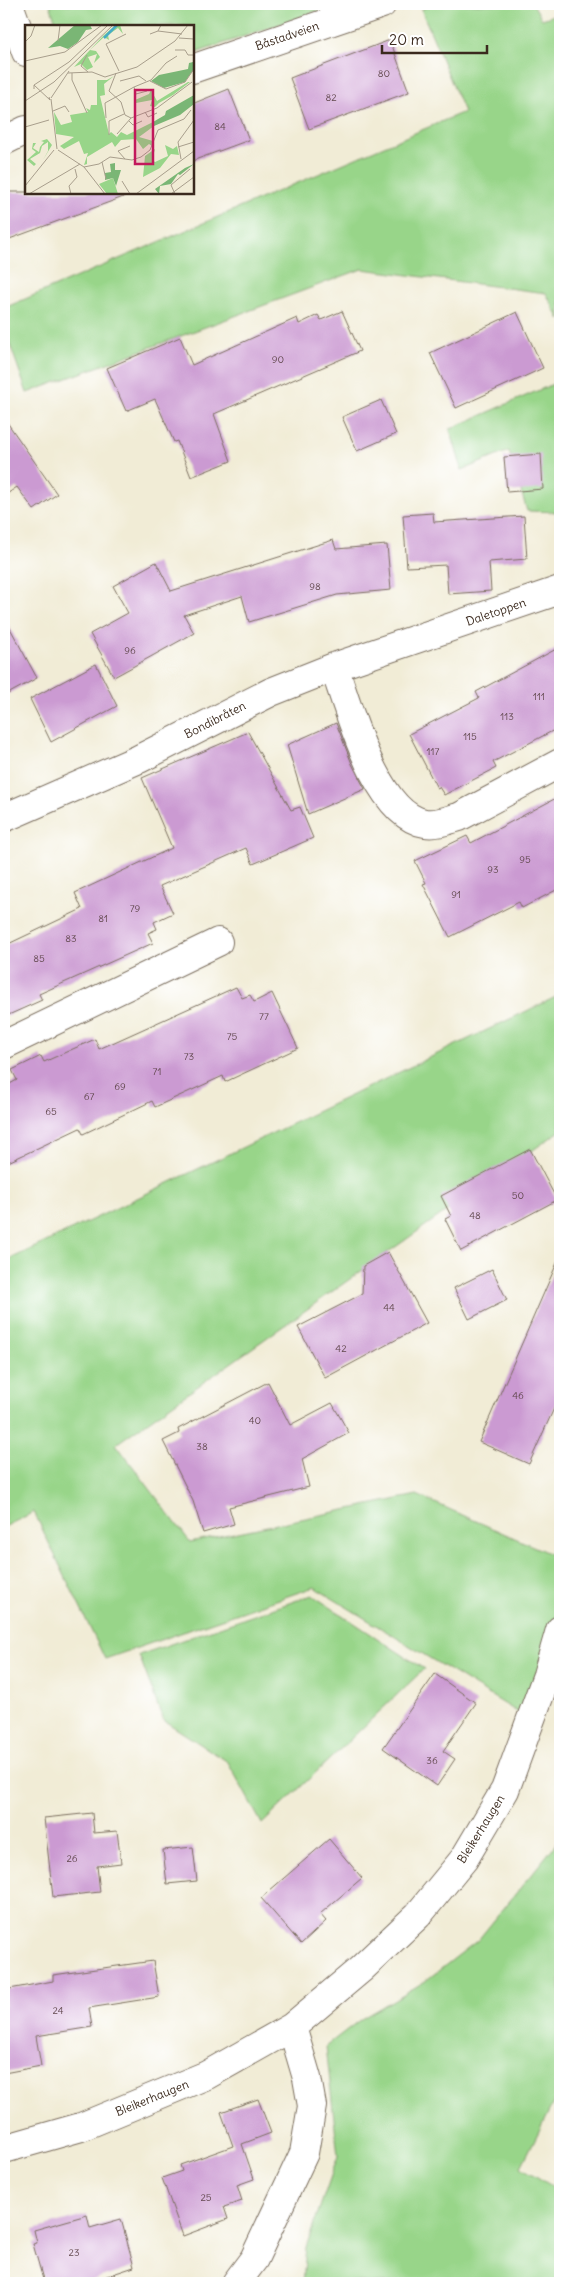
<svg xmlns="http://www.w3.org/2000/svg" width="564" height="2287" font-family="Delius,sans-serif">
<rect width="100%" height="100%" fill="#fff"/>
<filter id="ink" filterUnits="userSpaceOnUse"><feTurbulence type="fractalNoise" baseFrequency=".02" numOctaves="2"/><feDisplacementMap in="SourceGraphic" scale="10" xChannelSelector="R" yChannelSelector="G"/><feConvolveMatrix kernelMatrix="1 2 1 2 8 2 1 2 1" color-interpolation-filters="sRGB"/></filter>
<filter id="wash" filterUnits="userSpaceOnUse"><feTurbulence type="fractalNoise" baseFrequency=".0096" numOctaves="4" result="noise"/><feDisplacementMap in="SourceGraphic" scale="20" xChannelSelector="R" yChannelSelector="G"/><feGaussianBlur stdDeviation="1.12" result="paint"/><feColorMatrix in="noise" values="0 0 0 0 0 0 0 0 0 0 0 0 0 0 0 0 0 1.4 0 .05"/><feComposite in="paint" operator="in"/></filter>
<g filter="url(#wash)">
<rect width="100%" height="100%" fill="#f1ecd6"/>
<path fill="#98d589" stroke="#6a8054" d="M50,4H338L193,54L192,26H57Z
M435,4H533L542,19L560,13V320L546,293L362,269L27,393L4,327V308L464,112L421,9Z
M560,381V512L527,511L509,451L462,470L450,429Z
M560,995V1131L116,1444L190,1542L417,1495L560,1558V1613L527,1718L314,1587L105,1659L34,1512L4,1527V1262Z
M312,1595L424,1669L262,1824L228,1762L163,1720L139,1655Z
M560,1839V2089L521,2167L560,2191V2283H303L306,2247L338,2156L326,2046L361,2019L424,1982L478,1940Z"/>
<g id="blocks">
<path fill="#cb9ad2" d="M390,40L409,92L309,129L290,78Z
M229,89L249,140L192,161V104Z
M4,192H126V196L4,241Z
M342,311L360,351L214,414L231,461L191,477L177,441L174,442L155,399L126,411L107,368L180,337L192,365L297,318L299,324L318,315L321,320Z
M517,312L543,368L456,408L430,353Z
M381,400L396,434L357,451L342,417Z
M4,418L57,494L34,510L17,487L4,496Z
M541,454L543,489L507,492L504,457Z
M433,513L434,522L524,516L527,559L489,562L491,591L448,594L446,565L407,567L403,515Z
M333,540L336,549L387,545L391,590L337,595L249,622L242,596L184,615L194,633L114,677L90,634L128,613L113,586L156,562L171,591Z
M4,617L37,678L4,696Z
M560,647V727L493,762L496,768L444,795L439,787L437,788L409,734L479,698L476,692Z
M96,664L117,706L51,742L30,699Z
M336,723L352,764L365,789L308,814L287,745Z
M248,732L291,810L300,807L313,838L253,864L246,848L160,886L173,913L154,922L157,929L148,933L153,943L39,994L42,1000L4,1017V946L82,909L75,893L172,848L142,778Z
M560,796V888L522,908L519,902L450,937L423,884L426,883L415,861L467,836L471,843Z
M236,987L242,998L250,995L254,1002L272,993L298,1048L225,1082L223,1076L155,1107L152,1101L83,1134L80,1128L4,1164V1087L17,1080L12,1070L41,1056L44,1062L95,1039L99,1049Z
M530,1149L557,1200L461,1251L445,1219L451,1216L441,1196Z
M388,1252L427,1323L325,1378L298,1327L362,1294L363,1266Z
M560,1256V1395L529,1464L479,1442Z
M492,1269L507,1300L469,1319L454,1288Z
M268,1382L290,1425L332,1403L349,1433L302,1459L309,1487L229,1507L234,1524L203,1533L193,1501L163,1441L179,1433L178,1429Z
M435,1674L476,1703L443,1751L455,1759L437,1786L383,1748Z
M92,1813L94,1833L117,1831L121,1863L97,1866L100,1892L53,1897L44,1818Z
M329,1839L362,1878L320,1914L326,1921L301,1944L261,1898Z
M193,1847L197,1881L167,1884L163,1850Z
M153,1961L159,1997L89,2008L92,2027L36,2036L41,2066L4,2073V1990L53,1981V1975Z
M258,2099L271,2133L242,2144L254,2179L237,2185L242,2201L224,2207L228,2219L183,2236L162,2178L182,2171L180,2165L233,2146L221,2112Z
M87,2215L90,2228L121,2219L134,2267L86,2283H44L33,2244L37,2243L34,2230Z"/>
</g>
</g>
<g filter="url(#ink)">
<use href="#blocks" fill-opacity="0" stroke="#7b6e5e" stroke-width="1"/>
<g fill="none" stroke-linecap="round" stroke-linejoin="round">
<g stroke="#7b6e5e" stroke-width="30">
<path id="street" d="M9,4L26,52
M192,69L382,4
M4,141L26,130
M334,667C349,709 376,815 425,823C436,825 448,820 459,817L560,763
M4,818L139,759L271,692L334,667L560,590
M4,1045L218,942
M4,2149L81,2127L207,2075L292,2027L361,1969L418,1915L464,1859L505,1790L547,1675L560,1630
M236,2283L254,2259L304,2153L312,2106L307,2078L292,2027"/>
</g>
<use href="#street" stroke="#fff" stroke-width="28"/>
</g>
</g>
<g text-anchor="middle" stroke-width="4" stroke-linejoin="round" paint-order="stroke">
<g font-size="10" fill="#5f464b">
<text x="384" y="77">80</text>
<text x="331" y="101">82</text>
<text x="220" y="130">84</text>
<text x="278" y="363">90</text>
<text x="315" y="590">98</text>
<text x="130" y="654">96</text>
<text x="539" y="700">111</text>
<text x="507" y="720">113</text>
<text x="470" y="740">115</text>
<text x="433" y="755">117</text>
<text x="525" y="863">95</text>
<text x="493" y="873">93</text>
<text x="456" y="898">91</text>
<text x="135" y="912">79</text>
<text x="103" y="922">81</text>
<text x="71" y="942">83</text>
<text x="39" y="962">85</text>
<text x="264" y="1020">77</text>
<text x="232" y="1040">75</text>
<text x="189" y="1060">73</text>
<text x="157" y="1075">71</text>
<text x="120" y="1090">69</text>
<text x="89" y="1100">67</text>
<text x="51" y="1115">65</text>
<text x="518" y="1199">50</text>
<text x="475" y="1219">48</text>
<text x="389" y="1311">44</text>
<text x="341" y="1352">42</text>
<text x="518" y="1399">46</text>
<text x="255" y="1424">40</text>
<text x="202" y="1450">38</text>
<text x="432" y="1764">36</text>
<text x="72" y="1862">26</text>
<text x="58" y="2014">24</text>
<text x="206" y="2201">25</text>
<text x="74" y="2256">23</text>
</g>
<g font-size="12" fill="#3b2a1e" stroke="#fff">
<text transform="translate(287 36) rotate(-19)" y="4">Båstadveien</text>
<text transform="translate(496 612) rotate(-19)" y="4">Daletoppen</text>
<text transform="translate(215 720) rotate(-27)" y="4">Bondibråten</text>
<text transform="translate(481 1829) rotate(-58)" y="4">Bleikerhaugen</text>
<text transform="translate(152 2098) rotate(-22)" y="4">Bleikerhaugen</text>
</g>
</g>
<g transform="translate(25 25)">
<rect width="169" height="169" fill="#f1ecd6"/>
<path d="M91,0H95L98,9L93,3L83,10L84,15L79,12L65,25L71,26L75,32L69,38L72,29L63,32L68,42L62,45L56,39L49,42L79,10ZM89,51L79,59L80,70L75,71L84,109L86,107L92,112L96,107L102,110L128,97L129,101L114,112L128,116L127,121L124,119L118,124L111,114L96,115L90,122L87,117L62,132V139L59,140L63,128L59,129L54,116L39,124L35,121L49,112L31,109L29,87L36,100L47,97L45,90L63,87L61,83L65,85L66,80H72V55H82ZM163,57H165L148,70L134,78L130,82L125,81L127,75L111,78L110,75L124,69L126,65L132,76ZM22,114L27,120L18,135L23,126V117L17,121L15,128L5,134L11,139L9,141L2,135L11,127L7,124L8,118H11L8,123L14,127L15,122L19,117L16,116ZM140,120L148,124L152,121L154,130L146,129L135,143L118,152L120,131L130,124L127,135L130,137L143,131ZM88,153L93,169H82L74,159Z" fill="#98d589"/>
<path d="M50,0H65L67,4L61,5L53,17L43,24L35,21L23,23ZM168,37L169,44L160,57L139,63L126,56L134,50L163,44L164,38ZM169,70V79L155,90L129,101L128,97L140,90L141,86ZM90,138V145H96L91,161L88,153L80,155V148L86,147L85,139ZM169,139L155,150L153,149L146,159L135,161L134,169L130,164L160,143Z" fill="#7ab675"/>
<path fill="none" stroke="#47adc6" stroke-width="2.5" d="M79,13L92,0"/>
<path fill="none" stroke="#a89e8c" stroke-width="1" d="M133,6L157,9M125,9L133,6L136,0M154,13L169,14M33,16L35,0M0,17L6,11L10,0M150,25H160L163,30H168M62,30L56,41L63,47M0,36L40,27L77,0M94,46L81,19L101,9M43,48L67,47L80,52L112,42L150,16L163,0M47,48V55L62,88M91,48L84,66L96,77L100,90L106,93L132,83L167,57M95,56L114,51L121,56M125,56L141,64L160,57L169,44M9,60L44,37L83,0M9,64V60L25,75L24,72M122,66L111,69L109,62L126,55L141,38L152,31M26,73L44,46M26,74L32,124M0,76L29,57L88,0M28,86L40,81L44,87M120,87L123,92L132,88M81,93L80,78L109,62M104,96L108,100L117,96M0,102L24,95M92,109L106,93M84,110V96L99,89M153,122L169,117M33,125L59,142L80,169M100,134L93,126L105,121M156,134L153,117L169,95M77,137L81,154M59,142L74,139L85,132L107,135L116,132L125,125L133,105L159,94L166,85M97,156L105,169M0,161L29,125M4,169L55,139M46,169L44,161L52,152L50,144M111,169L169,126M146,169L169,152M150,169L146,160L165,144"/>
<path fill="#c2185b" fill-opacity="0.15" stroke="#c2185b" stroke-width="2.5" d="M110,65H128V139H110Z"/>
<rect width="169" height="169" fill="none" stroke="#3b2a1e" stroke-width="2.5"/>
</g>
<rect width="564" height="2287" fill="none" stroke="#fff" stroke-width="20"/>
<path d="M382 45v8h105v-8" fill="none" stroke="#3b2a1e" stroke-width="2.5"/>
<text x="389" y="45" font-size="15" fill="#3b2a1e" stroke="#ffffff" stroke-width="4" paint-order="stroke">20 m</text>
</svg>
